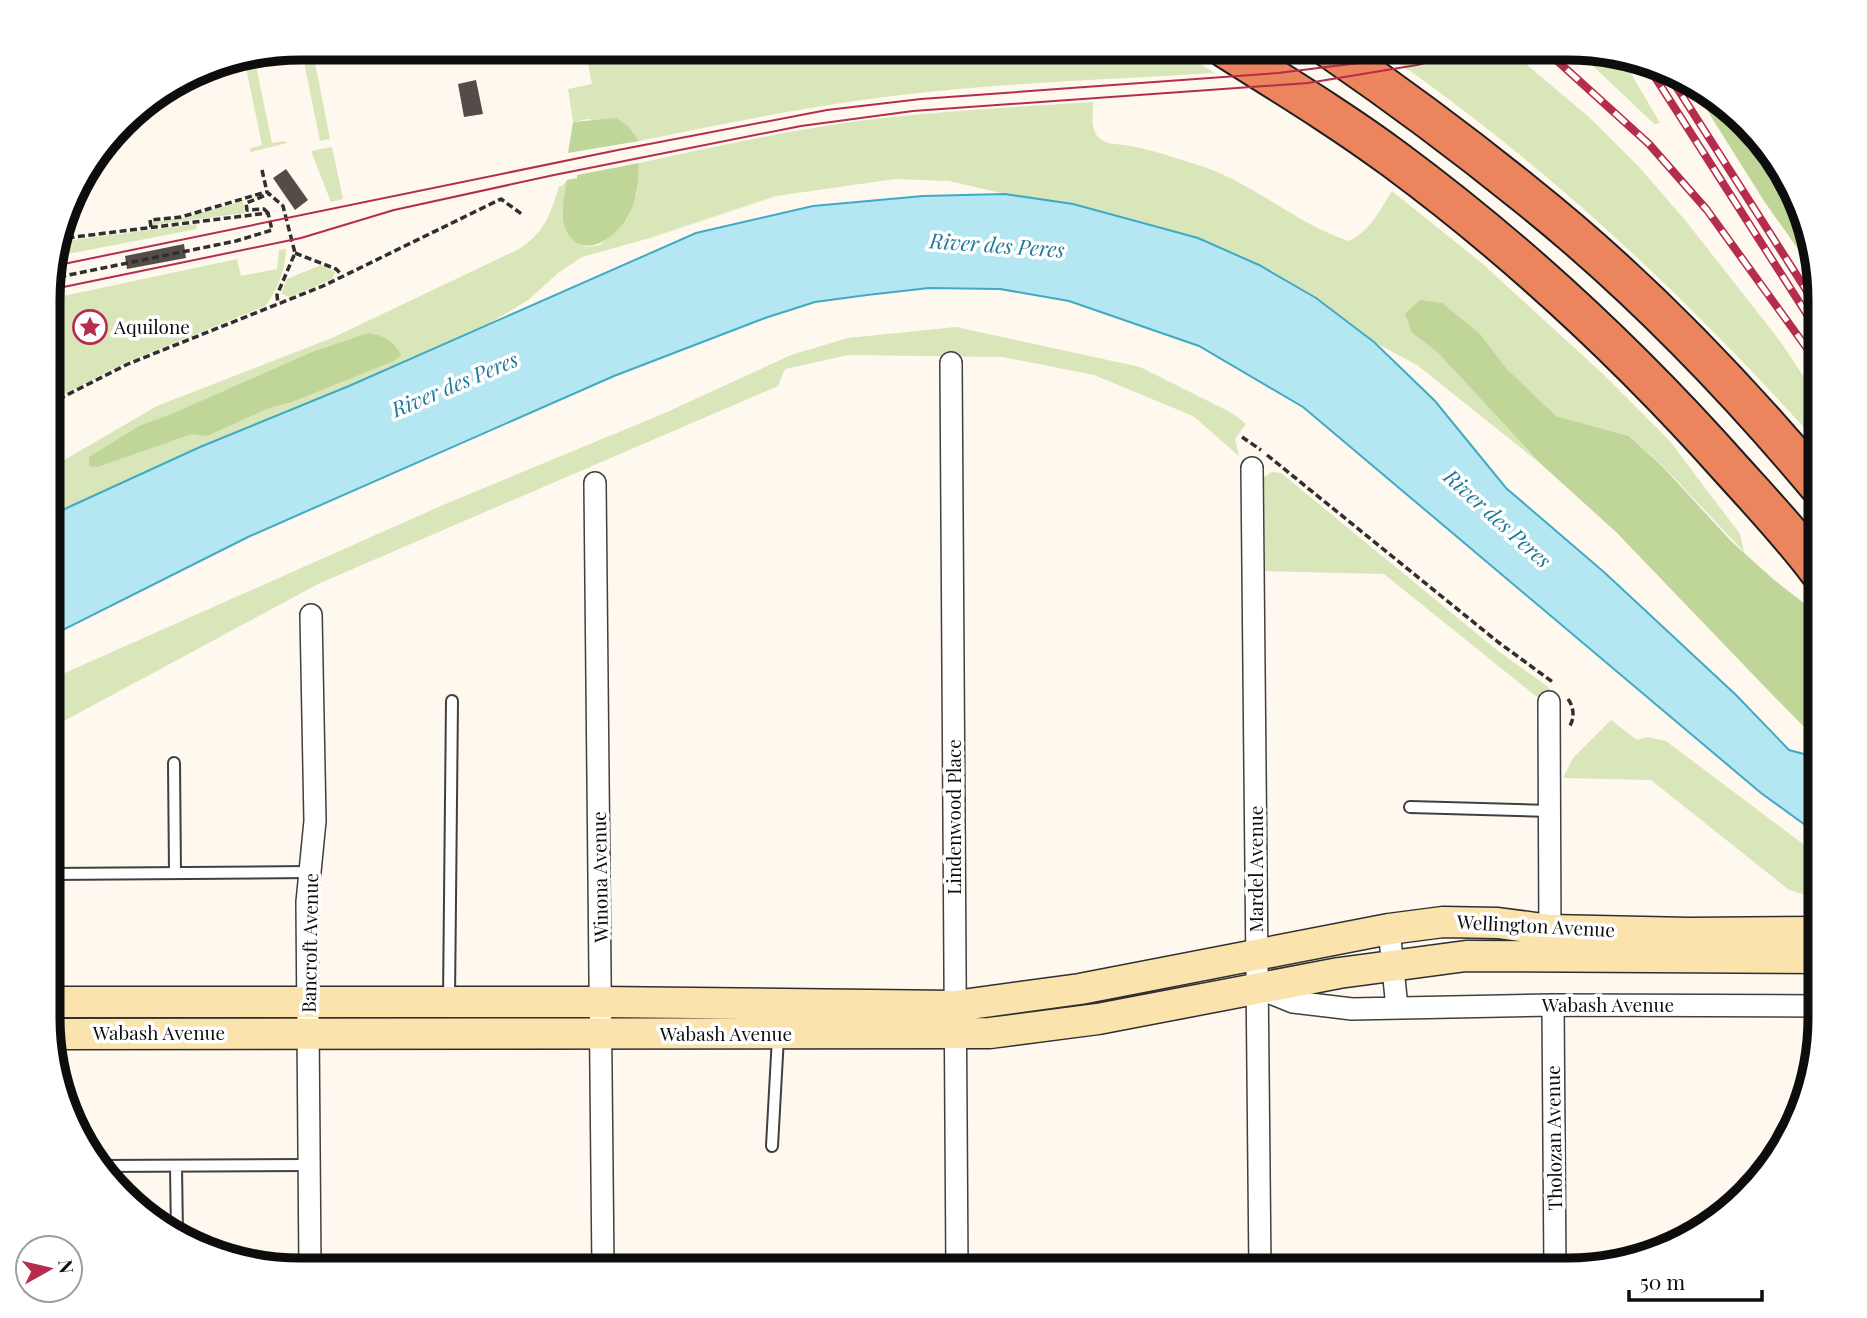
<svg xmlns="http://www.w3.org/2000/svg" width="1867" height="1318" font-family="'Playfair Display',serif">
<rect width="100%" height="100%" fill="#fef8ee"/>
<path fill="#d9e6b9" d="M301,47H312L330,139L320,141Z
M559,47L1174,48L1215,73C1119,79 1023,82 928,92C830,102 735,121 639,141L629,127L588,119L573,122L568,89L592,84L585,48L560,53Z
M1377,48H1507L1590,118L1638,166L1685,220L1780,341L1819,400V444C1685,295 1543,161 1377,48Z
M1574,48L1620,55L1660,123L1654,124L1650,120Z
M254,56L272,143L285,141L287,143L251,152L249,149L262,145L244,58Z
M1093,102C1093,114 1090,129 1099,138C1105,144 1116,144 1124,145C1150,149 1176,158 1201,166C1254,183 1296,224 1349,241C1370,231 1380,210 1392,191L1484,265L1604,375L1669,440L1740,534L1744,552L1664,467L1629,436L1556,416L1507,369L1481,335L1412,333L1437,352L1541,464L1417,365L1374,342L1316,298L1259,265L1198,238L1138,221L1073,204L1005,194L949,181L895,179L776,196L650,238L582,257L558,273L528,300L482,328L69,507L49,517V477L57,472L54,466L157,406L332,338L519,249C544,233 551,214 559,186H562L567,180L564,223L573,240L585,247L600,245L627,219L637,194L639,163C712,147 785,131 859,121C936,111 1015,107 1093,102Z
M332,147L343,199L331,202L311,151Z
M243,201L245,213L153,225V222L183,218Z
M196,224L197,229L52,257L57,242Z
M286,249C285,270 278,290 265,306L123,364L49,402V299L237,259L241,276L277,269L279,250Z
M321,265L335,272L332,279L290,297L281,294L287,279Z
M956,327L1140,367L1232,413L1246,424L1235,439L1239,456L1193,416L1094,375L1003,357L848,355L785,369L778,386L320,583L49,729V680L443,505L665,413L791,355L848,338Z
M1272,472L1281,473L1498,651L1547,686L1556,697H1537L1384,574L1265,571L1264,477Z
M1611,720L1637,740L1647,737L1666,741L1819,856V899L1789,890L1651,780L1563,778L1573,758Z"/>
<path fill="#c0d699" d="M1690,83L1721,99L1794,187L1817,276L1764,201Z
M616,118L629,127L639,141L568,153L573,122Z
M639,163C638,182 638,199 628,216C615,241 576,264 564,224C561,211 565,193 567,180L577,178V175Z
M1420,300L1442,303L1481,335L1507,369L1556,416L1629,436L1663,467L1731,541L1773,579L1814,611L1819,618V739L1806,729L1763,685L1616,532L1541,464L1437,352L1412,333L1405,314Z
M368,333C383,335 394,341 401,355L394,361L292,402L269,408L207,436L192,434L97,467L89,466V457L139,426L174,413L312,352Z"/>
<path fill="#b5e7f2" stroke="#40aac5" stroke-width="2" d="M1005,194L1073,204L1198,238L1259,265L1316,298L1374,342L1435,401L1506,488L1605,573L1736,695L1789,750L1819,758V835L1761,793L1303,407L1199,346L1069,301L1000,289L929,288L867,295L815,302L765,318L614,376L248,537L49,637V517L69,507L200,447L349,386L696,233L813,206L923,196Z"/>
<path fill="#554c4a" d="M476,80L483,114L464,117L458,84Z
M286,169L308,200L295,210L273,178Z
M184,244L186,258L127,269L125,256Z"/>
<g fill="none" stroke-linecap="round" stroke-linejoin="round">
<g stroke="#404040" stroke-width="14">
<path id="lane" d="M174,763L175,873
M1410,807L1550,811
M49,874L311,872
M449,999L452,701
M772,1146L778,1037
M100,1166L310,1165
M176,1166L177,1235"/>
</g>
<g stroke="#404040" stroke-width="24">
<path id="street" d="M951,363L957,1270
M1252,468L1260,1271
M595,483L603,1270
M1549,702L1550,944
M1389,929L1397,1008
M1258,988L1293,1002L1352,1009L1553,1005L1819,1006
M1553,1005L1555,1271
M310,1270L307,902L315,821L311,615"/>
</g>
<g stroke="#2f2f2f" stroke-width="33">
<path id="secondary" d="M49,1002H600L955,1006L1080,989L1389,929L1443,922L1498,923L1550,930L1689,933L1819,932
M49,1034L990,1033L1098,1019L1339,973L1466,956L1819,958"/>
</g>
<g stroke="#1e1e1e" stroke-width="42">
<path id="highway" d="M1225,48C1282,84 1340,119 1394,159C1517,250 1631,356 1733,471C1762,503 1793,536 1819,571
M1329,48C1396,94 1462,143 1525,194C1633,280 1731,381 1819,486"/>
</g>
<path stroke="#2f2f2f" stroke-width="3.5" stroke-dasharray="7 3.5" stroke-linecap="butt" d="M262,170L267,192L283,206L295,253L277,295L278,304
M268,213L264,209L247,210L246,203L269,194
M151,227L150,220L181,217L266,192
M295,253L336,269L342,275
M49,279L236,241L272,230L268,213L58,239
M49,404L128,364L323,286L501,199L523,215
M1242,437L1261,450
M1267,455L1498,642L1554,683
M1568,699C1574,707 1575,719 1569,727"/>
<use href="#lane" stroke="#fff" stroke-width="10"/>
<use href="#street" stroke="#fff" stroke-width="21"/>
<use href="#secondary" stroke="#fae3ac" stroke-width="30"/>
<use href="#highway" stroke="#ec845e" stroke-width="38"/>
<path stroke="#b52d4d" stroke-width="2" d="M49,267L618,150L827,110L921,99L1278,73L1375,61L1438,48
M49,290L301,238L394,210L554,175L801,126L913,111L1308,83L1417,65L1485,48"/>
<g stroke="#b52d4d" stroke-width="8">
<path id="rail" d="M1543,48L1649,144L1707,210L1819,365
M1644,60L1819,333
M1665,69L1819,310"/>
</g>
<use href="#rail" stroke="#fff" stroke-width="5" stroke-dasharray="16" stroke-linecap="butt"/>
</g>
<defs>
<g id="sight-ring" transform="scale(1.75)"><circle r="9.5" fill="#fff" stroke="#b52d4d" stroke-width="1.5"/><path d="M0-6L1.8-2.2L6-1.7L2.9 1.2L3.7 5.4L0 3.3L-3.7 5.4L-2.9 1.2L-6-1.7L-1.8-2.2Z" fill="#b52d4d"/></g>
</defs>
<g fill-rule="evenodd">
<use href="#sight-ring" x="90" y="327"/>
</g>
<g text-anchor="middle" stroke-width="7" stroke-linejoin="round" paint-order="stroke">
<g font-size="19" fill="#0d0d0d" stroke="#fff" text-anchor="start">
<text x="114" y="334">Aquilone</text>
</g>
<g font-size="19" fill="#0d0d0d" stroke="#fff">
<text transform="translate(954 817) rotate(-90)" y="7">Lindenwood Place</text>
<text transform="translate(1256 869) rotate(-90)" y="7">Mardel Avenue</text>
<text transform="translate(600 877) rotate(-91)" y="7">Winona Avenue</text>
<text transform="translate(1536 926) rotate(3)" y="7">Wellington Avenue</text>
<text transform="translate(310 943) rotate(-89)" y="7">Bancroft Avenue</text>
<text x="1608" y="1012">Wabash Avenue</text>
<text x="159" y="1040">Wabash Avenue</text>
<text x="726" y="1041">Wabash Avenue</text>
<text transform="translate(1554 1138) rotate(-91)" y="7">Tholozan Avenue</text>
</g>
<g font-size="21" font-style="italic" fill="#1d7997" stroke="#fff">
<text transform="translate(997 246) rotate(4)" y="7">River des Peres</text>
<text transform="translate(455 385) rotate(-23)" y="7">River des Peres</text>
<text transform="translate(1497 519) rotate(42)" y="7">River des Peres</text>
</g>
</g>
<path d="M0 0H1867V1318H0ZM300 60H1568A240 240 0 0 1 1808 300V1018A240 240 0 0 1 1568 1258H300A240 240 0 0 1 60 1018V300A240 240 0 0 1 300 60Z" fill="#fff" fill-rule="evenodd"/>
<path fill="none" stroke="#0d0d0d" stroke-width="9" d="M300 60H1568A240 240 0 0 1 1808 300V1018A240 240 0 0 1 1568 1258H300A240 240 0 0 1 60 1018V300A240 240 0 0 1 300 60Z"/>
<g transform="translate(49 1269) rotate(82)"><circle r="33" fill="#ffffff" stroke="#9e9e9e" stroke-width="2"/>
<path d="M0-5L12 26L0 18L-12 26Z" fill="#b52d4d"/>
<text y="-10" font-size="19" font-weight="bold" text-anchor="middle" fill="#0d0d0d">N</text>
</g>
<path d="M1629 1290v10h133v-10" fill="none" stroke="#0d0d0d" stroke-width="3.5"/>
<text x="1640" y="1290" font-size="21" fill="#0d0d0d" stroke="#ffffff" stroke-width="5" paint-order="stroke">50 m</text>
</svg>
